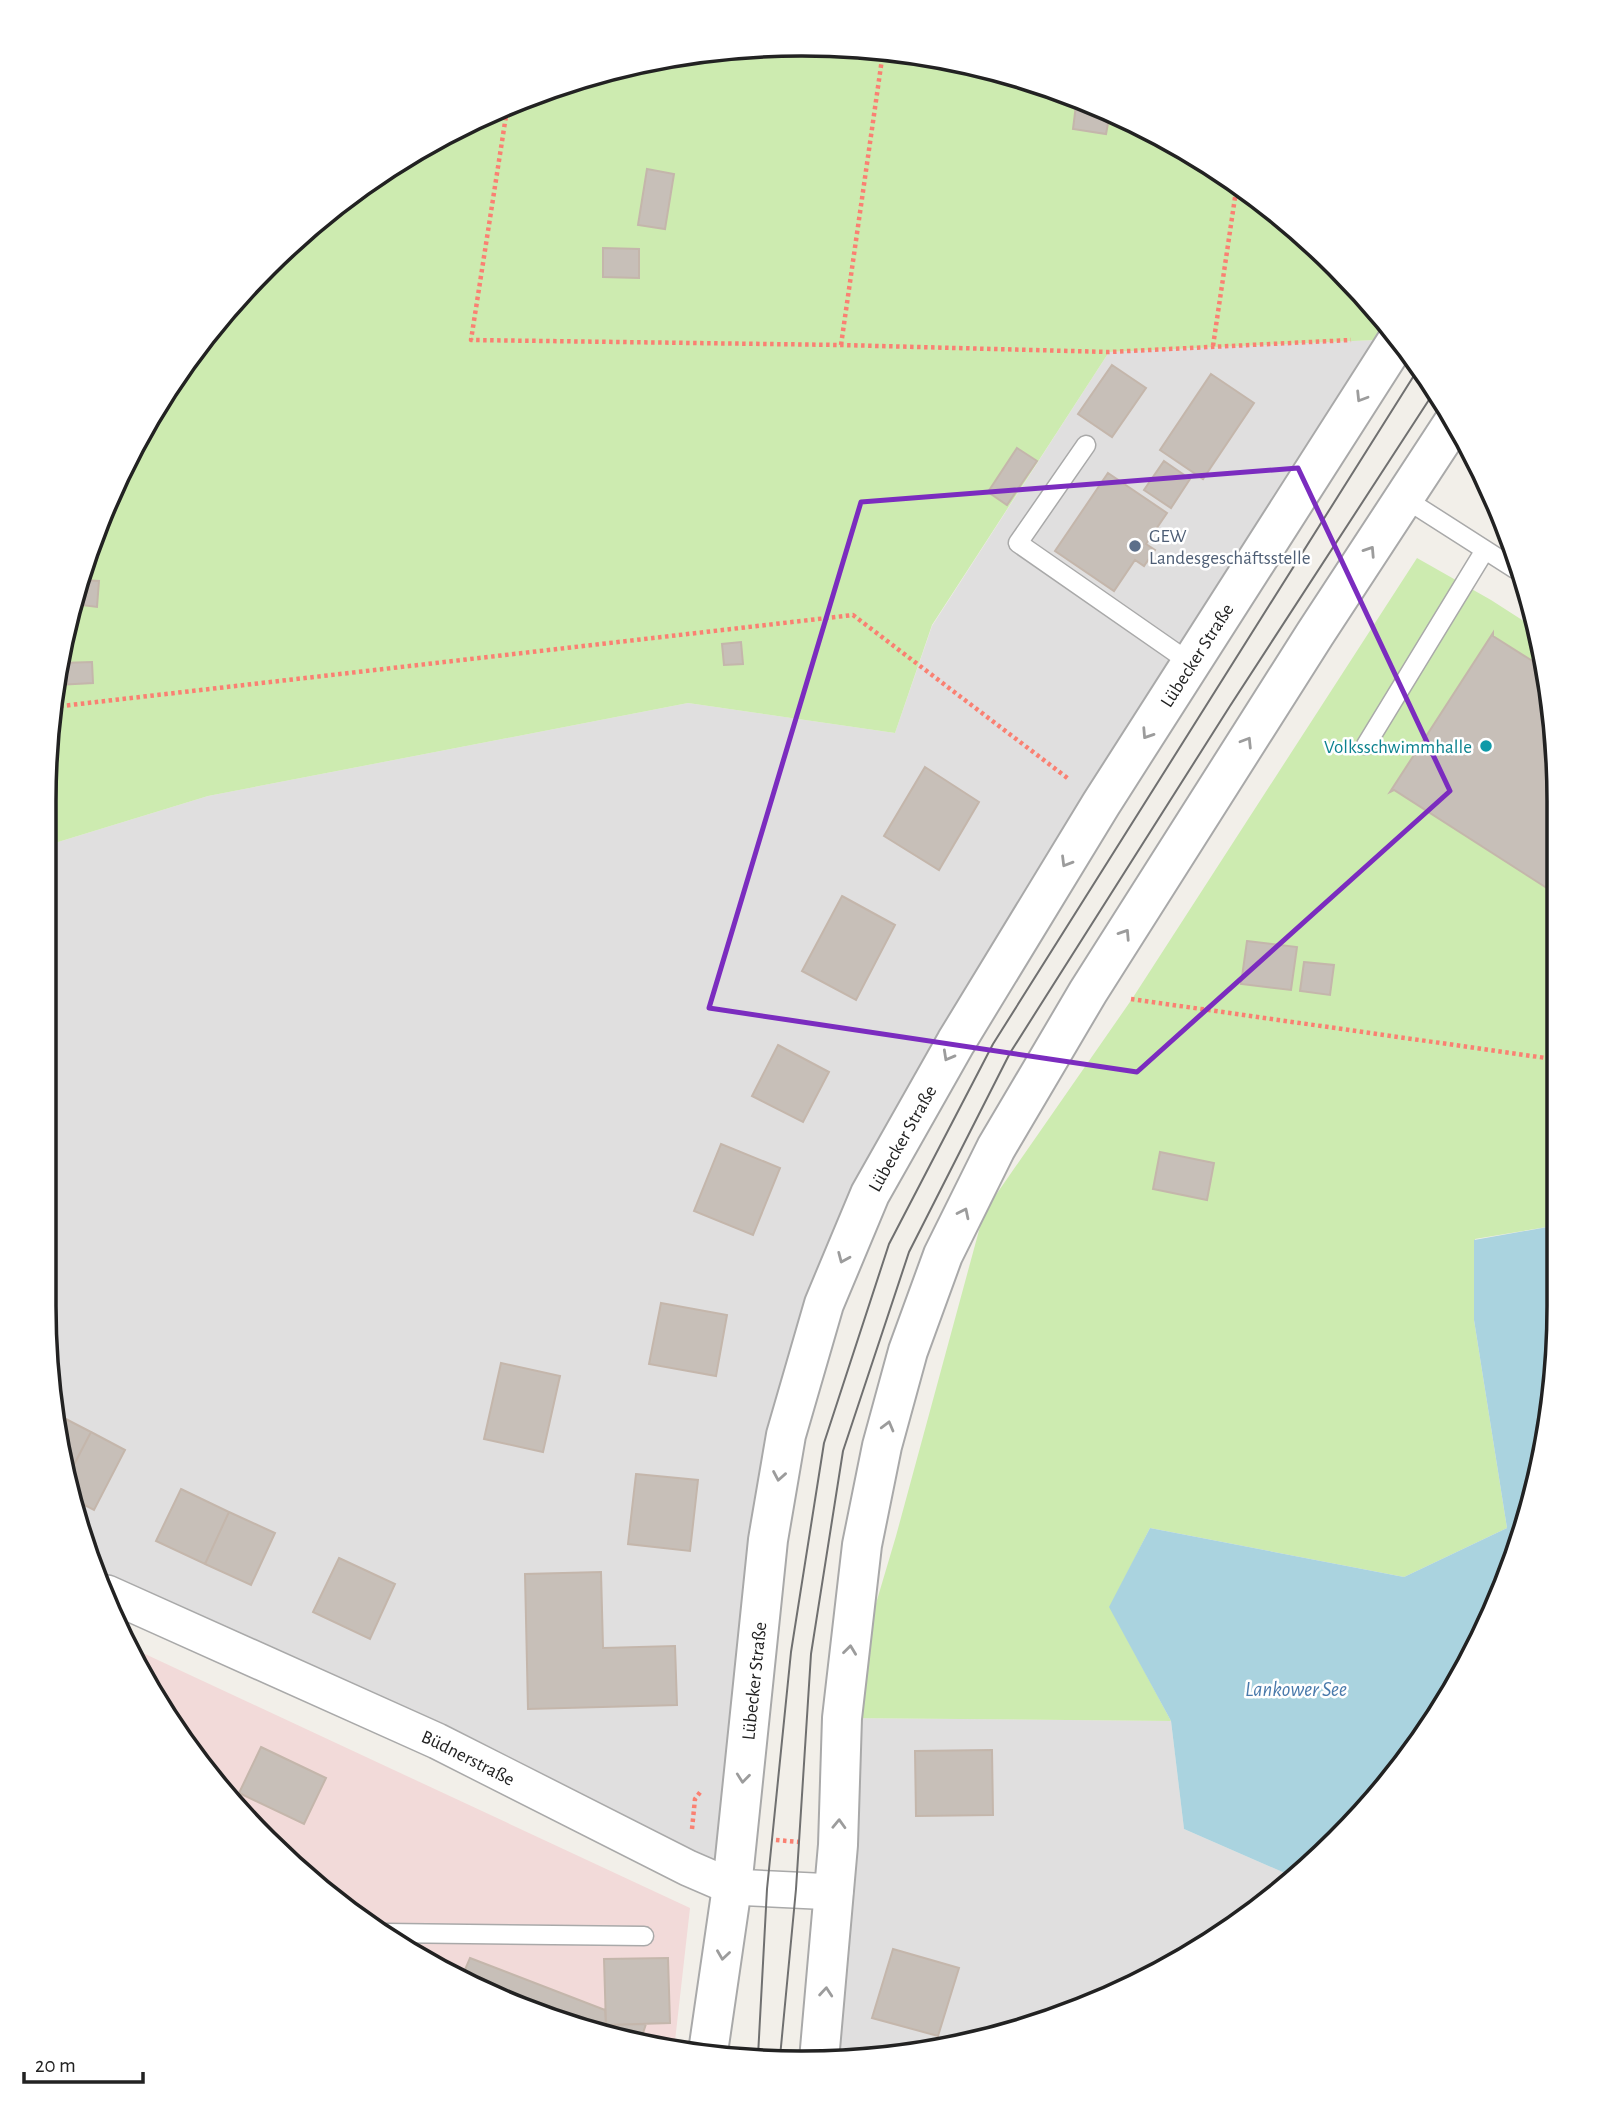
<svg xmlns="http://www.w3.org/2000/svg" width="1603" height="2107" font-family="'Alegreya Sans',sans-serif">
<rect width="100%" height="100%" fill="#f2efe9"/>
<path fill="#e0dfdf" d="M1398,339L1101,804L824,1304L732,1887L107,1593L70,1502L44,1306L45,846L208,796L688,703L895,733L932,626L1109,352Z
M842,1718L1171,1721L1184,1829L1294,1877L1222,1936L1045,2023L851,2062L819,2060Z"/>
<path fill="#f2dad9" d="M130,1647L690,1908L674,2050L653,2049L558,2023L423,1962L266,1842L145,1685Z"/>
<path fill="#cdebb0" d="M802,44L950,58L1092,102L1223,172L1338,266L1398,339L1109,352L932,625L895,733L688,703L208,796L45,846V752L70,605L122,466L200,341L266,265L381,171L512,101L654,58Z
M1417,558L1491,600L1536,629L1553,703V1226L1475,1239L1474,1320L1507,1528L1404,1577L1150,1528L1110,1607L1171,1721L842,1718L896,1536L984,1212L1132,999Z"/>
<path fill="#aad3df" d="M1553,1226V1405L1519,1549L1432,1726L1338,1841L1294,1877L1184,1829L1171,1721L1109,1607L1150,1528L1404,1577L1507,1528L1474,1320V1240Z"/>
<path fill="#c7bfb8" stroke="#c4b6ab" stroke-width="2" d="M1077,97L1102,107L1100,117L1109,118L1106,134L1073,129Z
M647,169L674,174L665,229L638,225Z
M603,248L639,249V278L603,277Z
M1112,365L1146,388L1112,437L1078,414Z
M1211,374L1254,403L1203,479L1160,450Z
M1017,448L1037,461L1007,505L988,492Z
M1164,461L1190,479L1171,508L1144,490Z
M1108,473L1167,513L1146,544L1155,550L1144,566L1135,560L1114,591L1055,551Z
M83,580L99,581L97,607L81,605Z
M1493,633V636L1545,669L1553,703V892L1394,790L1390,792Z
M741,642L743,664L724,665L722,644Z
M92,662L93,683L57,685L60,663Z
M925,767L979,802L939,870L884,836Z
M842,896L895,925L856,1000L802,971Z
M1247,941L1297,947L1291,990L1241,984Z
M1304,962L1334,965L1330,995L1300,991Z
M778,1045L829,1072L803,1122L752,1096Z
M721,1144L780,1168L753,1235L694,1211Z
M1160,1152L1214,1163L1207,1200L1153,1189Z
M661,1303L727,1315L716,1376L649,1364Z
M501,1363L560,1376L543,1452L484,1439Z
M60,1416L91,1432L67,1478L59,1418Z
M91,1432L125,1450L94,1510L69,1497L67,1478Z
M636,1474L698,1480L690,1551L628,1544Z
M181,1489L229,1512L205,1564L156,1541Z
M229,1512L275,1533L251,1585L205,1564Z
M339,1558L395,1584L370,1639L313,1612Z
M601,1572L603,1648L675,1646L677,1705L528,1709L525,1574Z
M261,1747L326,1778L304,1824L239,1793Z
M992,1750L993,1815L916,1816L915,1751Z
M893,1949L959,1968L938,2036L872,2018Z
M470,1958L605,2010L606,2025L646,2024L639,2045L558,2023L461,1979Z
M668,1958L670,2023L606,2025L604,1959Z"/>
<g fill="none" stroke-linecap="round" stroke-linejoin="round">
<g stroke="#a9a9a9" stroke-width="21">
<path id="service" d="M1086,445L1018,543L1192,664
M1404,498L1515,569L1520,562
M1366,745L1485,550
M385,1933L644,1936"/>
</g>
<g stroke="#a9a9a9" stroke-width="38">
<g id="minor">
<path id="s1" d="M107,1593L437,1741L688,1868L732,1887L835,1892"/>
</g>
</g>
<g stroke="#a9a9a9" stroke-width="42">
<g id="tertiary">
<path id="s2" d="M708,2052L732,1887L768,1540L786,1435L824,1304L870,1194L956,1042L1101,804L1398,339"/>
<path d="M819,2060L838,1845L842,1718L862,1545L882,1446L908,1351L943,1255L996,1148L1088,992L1315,634L1453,423"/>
</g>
</g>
<path stroke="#fa8072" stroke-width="4.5" stroke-dasharray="3.5 3.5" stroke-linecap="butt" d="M508,103L471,340L841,345L1109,352L1351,340
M841,345L883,52
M1213,346L1237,184
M53,707L853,615L1070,780
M1131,999L1553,1059
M692,1829L695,1799L701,1791
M776,1840L799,1842"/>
<use href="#service" stroke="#fff" stroke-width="18"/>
<use href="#minor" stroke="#fff" stroke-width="35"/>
<use href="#tertiary" stroke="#fff" stroke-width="38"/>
<path stroke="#707070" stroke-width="2" d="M758,2056L767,1889L791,1652L824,1443L889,1244L993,1044L1420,366
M780,2057L796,1889L811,1654L843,1451L909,1252L1010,1053L1230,706L1436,389"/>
</g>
<defs><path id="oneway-chevron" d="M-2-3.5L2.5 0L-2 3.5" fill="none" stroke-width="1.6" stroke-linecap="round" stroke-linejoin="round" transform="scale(1.75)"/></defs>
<g stroke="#9c9c9c">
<use href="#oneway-chevron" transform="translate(1361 397) rotate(122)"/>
<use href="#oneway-chevron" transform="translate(1370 551) rotate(-57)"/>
<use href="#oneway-chevron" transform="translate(1147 734) rotate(123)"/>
<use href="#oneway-chevron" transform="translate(1247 742) rotate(-58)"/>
<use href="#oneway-chevron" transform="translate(1066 862) rotate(121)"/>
<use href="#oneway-chevron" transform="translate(1125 934) rotate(-57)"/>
<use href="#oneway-chevron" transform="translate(948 1056) rotate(119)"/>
<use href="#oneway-chevron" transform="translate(964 1213) rotate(-64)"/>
<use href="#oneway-chevron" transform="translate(843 1258) rotate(113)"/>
<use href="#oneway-chevron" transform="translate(888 1426) rotate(-75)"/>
<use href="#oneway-chevron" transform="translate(779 1476) rotate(100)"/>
<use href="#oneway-chevron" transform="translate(850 1650) rotate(-83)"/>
<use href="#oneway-chevron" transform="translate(743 1778) rotate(96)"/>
<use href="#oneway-chevron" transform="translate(839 1824) rotate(-88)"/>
<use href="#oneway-chevron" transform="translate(723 1955) rotate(98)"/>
<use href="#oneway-chevron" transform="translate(826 1992) rotate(-85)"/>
</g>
<path fill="none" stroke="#7b2cbf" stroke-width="5" stroke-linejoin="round" d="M1298,468L1450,791L1137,1072L709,1008L861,502Z"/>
<circle fill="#5c6f8a" stroke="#fff" stroke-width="2.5" cx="1135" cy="546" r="7"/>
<circle fill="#0f9aa8" stroke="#fff" stroke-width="2.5" cx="1486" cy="746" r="7"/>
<g text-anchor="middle" stroke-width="5" stroke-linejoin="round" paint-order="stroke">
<g font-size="19" fill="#4e5e75" stroke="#fff" text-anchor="start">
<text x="1149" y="542">GEW<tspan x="1149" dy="22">Landesgeschäftsstelle</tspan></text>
</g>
<g font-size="19" fill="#222" stroke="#fff">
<text dy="7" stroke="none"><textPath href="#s2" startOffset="1508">Lübecker Straße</textPath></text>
<text dy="7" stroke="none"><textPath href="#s2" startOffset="942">Lübecker Straße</textPath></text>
<text dy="7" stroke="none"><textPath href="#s2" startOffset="374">Lübecker Straße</textPath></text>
<text dy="7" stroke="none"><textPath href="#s1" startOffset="397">Büdnerstraße</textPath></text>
</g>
<g font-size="19" fill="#0d838f" stroke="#fff" text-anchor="end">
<text x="1472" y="753">Volksschwimmhalle</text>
</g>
<g font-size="21" font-style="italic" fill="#4a7aab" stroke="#fff">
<text x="1296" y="1696">Lankower See</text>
</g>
</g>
<path d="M0 0H1603V2107H0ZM801 56H802A745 745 0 0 1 1547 801V1306A745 745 0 0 1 802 2051H801A745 745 0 0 1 56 1306V801A745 745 0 0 1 801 56Z" fill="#fff" fill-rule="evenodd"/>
<path fill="none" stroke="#222" stroke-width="3.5" d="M801 56H802A745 745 0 0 1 1547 801V1306A745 745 0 0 1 802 2051H801A745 745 0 0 1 56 1306V801A745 745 0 0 1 801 56Z"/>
<path d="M24 2072v10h119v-10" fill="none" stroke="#222222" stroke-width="3.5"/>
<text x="35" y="2072" font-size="21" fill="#222222" stroke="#ffffff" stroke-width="5" paint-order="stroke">20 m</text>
</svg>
